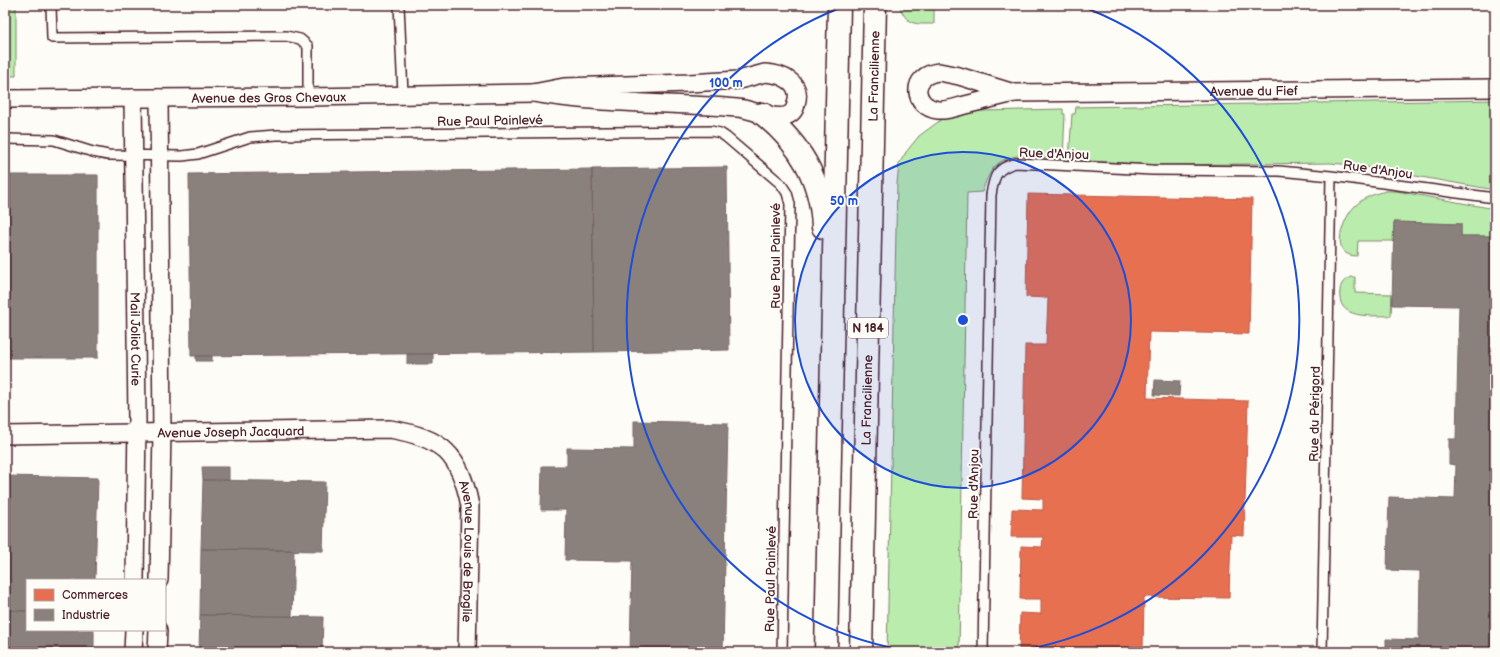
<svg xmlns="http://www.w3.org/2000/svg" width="1500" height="657" font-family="'Balsamiq Sans',sans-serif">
<rect width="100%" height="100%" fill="#fdfcf7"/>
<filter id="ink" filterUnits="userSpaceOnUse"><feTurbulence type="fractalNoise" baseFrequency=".025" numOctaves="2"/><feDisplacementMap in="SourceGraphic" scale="8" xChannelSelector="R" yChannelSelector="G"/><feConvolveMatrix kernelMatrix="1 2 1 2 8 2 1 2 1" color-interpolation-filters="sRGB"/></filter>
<g filter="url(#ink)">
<path fill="#b9ecad" stroke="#82866c" d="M5,5H16V76H5Z
M899,5H934V24C914,24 907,26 899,5Z
M1495,100V190L1353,165L1330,163L1160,165L1069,160L1072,114H1075L1076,107Z
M1063,109V114H1065L1063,159L1017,156C994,160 989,172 982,192L967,193L959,652H887L897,184L899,164L906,152L919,136L942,119L953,114L983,111Z
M1386,191H1396L1495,209V236H1461V224L1394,222L1393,241H1358L1357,256C1328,256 1343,218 1355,206C1364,197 1374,194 1386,191Z
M1351,277H1355V293L1392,294L1391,316C1371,315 1336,321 1340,290C1341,283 1344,280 1351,277Z"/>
<path fill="#e76f51" stroke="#b85746" d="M1028,194L1252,199L1249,334L1149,332L1147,398L1248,401L1244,536L1231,535L1229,598L1144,597L1143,652H1019L1020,613L1041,614V599H1020L1021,546L1042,547L1043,537H1011L1012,509L1043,510V499L1022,498L1025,345H1046L1048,298L1026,297Z"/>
<path fill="#8a817c" stroke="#776464" d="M727,167L729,350L594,352L592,169Z
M592,169L594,352L191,356L189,174Z
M5,175H98V358H5Z
M1394,222L1461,224V236H1495V652H1386V639L1419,640L1420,571L1387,570L1389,497L1455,499L1456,465L1449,464V439H1456L1459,306L1392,305Z
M407,354H433V364H407Z
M196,356H212V361H196Z
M1155,380L1180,381L1179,396L1154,395Z
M634,421L728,423L723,652H630L632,561L565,560L566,510H541L542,466H567V448L634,449Z
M202,467H229V480H203Z
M5,476L98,478L95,580H27V611L5,610Z
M203,480L325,482L323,551L201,549Z
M201,549L294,550L292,616L200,615Z
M5,610L27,611V630H94V652H5Z
M200,615L323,617L322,652H199Z"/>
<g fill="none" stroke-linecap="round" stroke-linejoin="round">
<g stroke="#4a1f2b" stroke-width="12">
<path id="service" d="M51,5L52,38L286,36L300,39L308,46V97
M399,5L403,94
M5,139L54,140L93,152L108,155L182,156L198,154L250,137L276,135L711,131L720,133L726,137L781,184L787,193L790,204L782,652
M983,652L991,195C994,176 996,168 1016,163L1152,170L1279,171L1331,176L1495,198
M1322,652L1331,176"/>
</g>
<g stroke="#4a1f2b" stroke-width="20">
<g id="minor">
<path d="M939,72L959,76L1014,93C998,97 981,101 965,105C957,107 946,111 938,110C913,107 909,75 939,72Z"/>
<path d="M765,73C782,74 803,82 796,104C795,110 791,115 785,116C769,119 752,109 737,108C669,102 601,105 533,93L564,87L689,83L739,80Z"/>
<path id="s1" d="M1014,93L1495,88"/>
<path id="s2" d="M133,98L137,418L135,580"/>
<path id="s3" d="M5,99L308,97L533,93"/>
<path id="s4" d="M5,435L390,429C443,438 460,454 470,506L467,652"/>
<path d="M159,580L162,433L159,98"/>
<path d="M133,652L134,630"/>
<path d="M157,652L158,630"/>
</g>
</g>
<g stroke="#4a1f2b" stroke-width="25">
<g id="trunk">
<path d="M763,114C800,144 821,178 823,227"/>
<path d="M826,652L839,5"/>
<path id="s5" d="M861,652L875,5"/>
</g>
</g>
<use href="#service" stroke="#fdfcf7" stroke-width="9"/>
<use href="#minor" stroke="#fdfcf7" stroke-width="17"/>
<use href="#trunk" stroke="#fdfcf7" stroke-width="22"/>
</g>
</g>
<circle cx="963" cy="320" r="168" fill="#1d4ed8" fill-opacity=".12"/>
<g fill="none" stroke="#1d4ed8" stroke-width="2">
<circle cx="963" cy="320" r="168"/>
<path d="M916 652A335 335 0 0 1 848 5M1078 5A335 335 0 0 1 1010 652"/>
</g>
<g text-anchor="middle" stroke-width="4" stroke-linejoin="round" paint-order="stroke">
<rect fill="#fdfcf7" stroke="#806168" stroke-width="1" x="848" y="318" width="40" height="20" rx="3"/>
<g font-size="12" font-weight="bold" fill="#4a1f2b">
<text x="868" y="332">N 184</text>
</g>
<g font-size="13" fill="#4a1f2b" stroke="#fdfcf7">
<text dy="5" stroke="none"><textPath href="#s5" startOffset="576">La Francilienne</textPath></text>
<text dy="5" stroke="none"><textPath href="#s1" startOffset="240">Avenue du Fief</textPath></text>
<text dy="5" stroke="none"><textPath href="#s3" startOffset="264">Avenue des Gros Chevaux</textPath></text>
<text transform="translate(490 120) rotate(-1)" y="5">Rue Paul Painlevé</text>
<text transform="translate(1054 153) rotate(2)" y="5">Rue d'Anjou</text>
<text transform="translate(1378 169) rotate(8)" y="5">Rue d'Anjou</text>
<text transform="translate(775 256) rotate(-90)" y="5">Rue Paul Painlevé</text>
<text dy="5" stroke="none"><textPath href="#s2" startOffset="241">Mail Joliot Curie</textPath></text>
<text dy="5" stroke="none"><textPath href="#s5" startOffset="252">La Francilienne</textPath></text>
<text transform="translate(1314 414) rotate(-89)" y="5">Rue du Périgord</text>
<text dy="5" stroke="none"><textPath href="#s4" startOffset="226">Avenue Joseph Jacquard</textPath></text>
<text transform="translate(973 484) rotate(-89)" y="5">Rue d'Anjou</text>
<text dy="5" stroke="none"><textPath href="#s4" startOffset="552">Avenue Louis de Broglie</textPath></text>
<text transform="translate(770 579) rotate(-89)" y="5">Rue Paul Painlevé</text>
</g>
</g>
<circle cx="963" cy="320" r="6" fill="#1d4ed8" stroke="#fdfcf7" stroke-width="2"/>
<g font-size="12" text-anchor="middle" font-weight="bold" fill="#1d4ed8" stroke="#fdfcf7" stroke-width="4" stroke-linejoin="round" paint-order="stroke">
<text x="726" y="87">100 m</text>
<text x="844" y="205">50 m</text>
</g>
<rect width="1500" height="657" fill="none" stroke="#fdfcf7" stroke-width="20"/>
<rect x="10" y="10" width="1480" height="637" fill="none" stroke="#4a1f2b" stroke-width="1.5" filter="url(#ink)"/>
<rect x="26" y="579" width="140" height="52" fill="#fdfcf7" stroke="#b5a4a5"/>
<rect x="34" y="589" width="20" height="12" fill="#e76f51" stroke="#b5a4a5"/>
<text x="62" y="599" font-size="12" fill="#4a1f2b">Commerces</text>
<rect x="34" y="609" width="20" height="12" fill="#8a817c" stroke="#b5a4a5"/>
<text x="62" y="619" font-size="12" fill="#4a1f2b">Industrie</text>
</svg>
